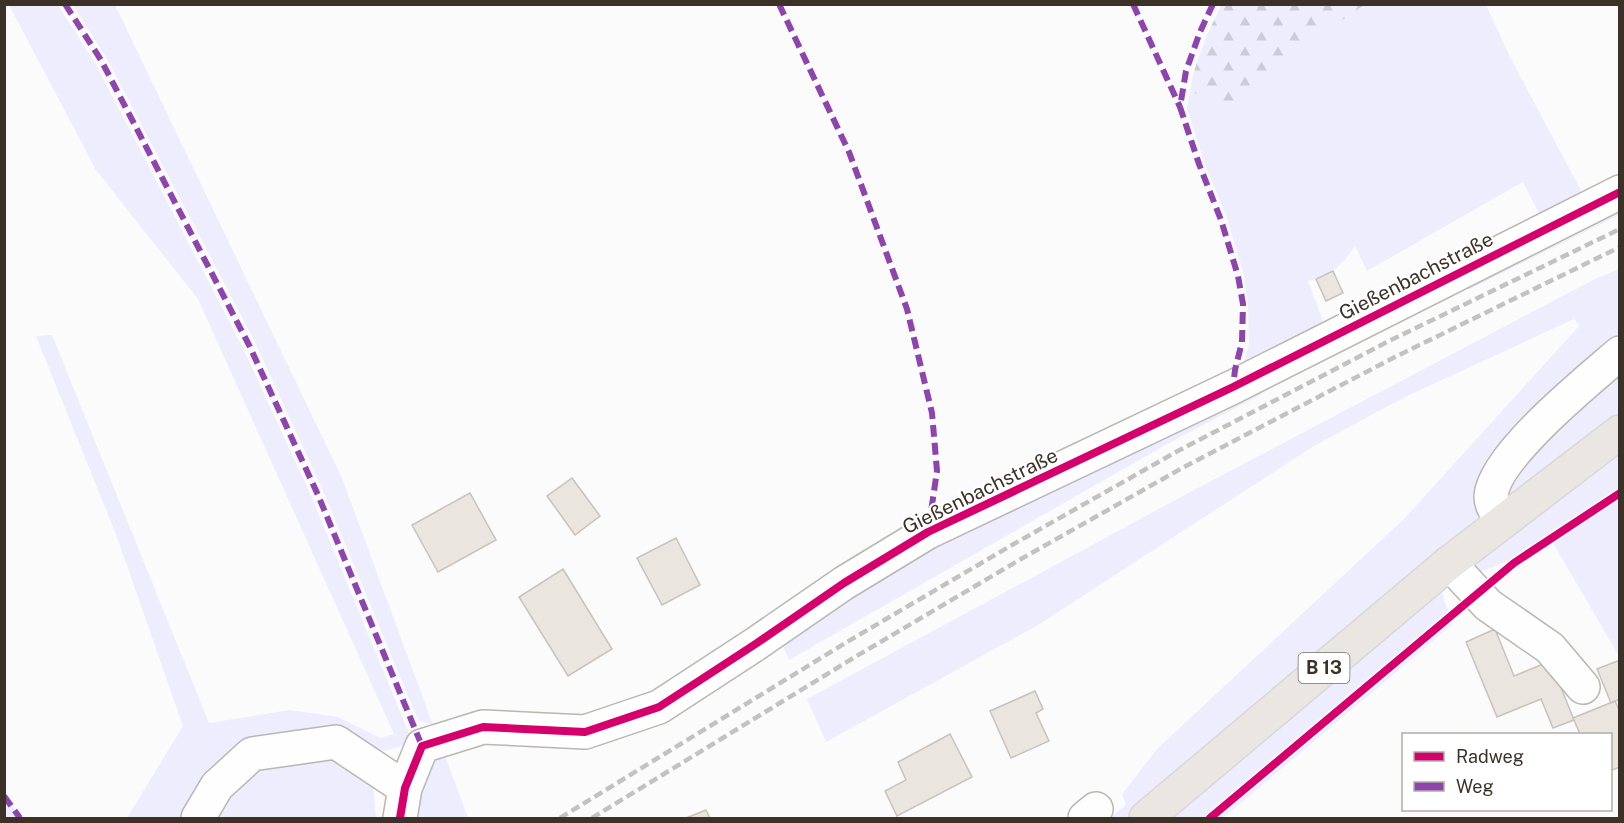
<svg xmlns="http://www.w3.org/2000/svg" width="1624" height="823" font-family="'Public Sans',sans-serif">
<defs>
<pattern id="forest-firs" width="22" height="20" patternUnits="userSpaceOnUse" patternTransform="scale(1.5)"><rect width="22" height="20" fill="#ededfd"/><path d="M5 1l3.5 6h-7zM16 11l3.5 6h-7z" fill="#ccccd9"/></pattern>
</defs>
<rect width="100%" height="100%" fill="#fbfbfb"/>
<path fill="#ededfd" d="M9,5H58L95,63L243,348L312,498L413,743L384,751L337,733L255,763L334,750L373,784L376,818H127L183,726L117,537L36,336L52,335L209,723L290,710L338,717L380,738L394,734L198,299L96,170Z
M73,5H115L342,478L433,725L418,720L324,493L255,342L106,57Z
M1364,5H1486L1510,57L1586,200L1543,221L1523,182L1367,271L1355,246C1342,266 1331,275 1308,281L1326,329L1241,373L1249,343L1248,304L1244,275L1227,218L1204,162L1187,108L1190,91L1210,100L1321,35Z
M1619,203V215L1468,290L1465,279Z
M1619,269V656L1553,543L1440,588L1453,624L1223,818H1110L1126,805L1122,794L1158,748L1404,519L1579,326L1574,319L1403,398L1314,446L1038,625L826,742L807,699L1194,490L1593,280Z
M1257,387L1262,394L1169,443L789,660L779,638L944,533Z
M446,758L468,818H416L427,769L435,760Z
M5,796L20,818H5Z"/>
<path fill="url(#forest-firs)" d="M1222,4H1364V5L1321,35L1239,106L1210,100L1190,91C1195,60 1208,32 1222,4Z"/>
<path fill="#ebe5e0" stroke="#c7c2bd" stroke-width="1.5" d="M1333,271L1343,293L1326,301L1316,279Z
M572,478L600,516L575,535L547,496Z
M470,493L496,540L438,572L412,525Z
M676,538L700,585L662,605L637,558Z
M563,569L612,649L568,676L519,597Z
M1495,629L1514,676L1553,660L1565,689L1562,690L1574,720L1553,728L1541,699L1497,717L1466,642Z
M1620,660V699L1611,703L1597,669Z
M1035,691L1043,709L1036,713L1049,741L1011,758L990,711Z
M1615,701L1620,712V767L1610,771V734H1580L1573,718Z
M950,734L972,777L897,816L885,791L906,780L898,762Z
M706,810L710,818H686Z"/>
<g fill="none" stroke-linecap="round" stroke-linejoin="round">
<g stroke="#bab6b1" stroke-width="36">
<path id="minor" d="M1503,520C1497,512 1491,507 1491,496C1494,456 1589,380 1620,353
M1449,563L1488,605L1550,648L1583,687
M198,818L217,786L252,754L336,742L405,788
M400,818L405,788L422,746L483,727L585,732L659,707L757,643L844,583L928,532L1233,387L1620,192
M1085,818L1096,809"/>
</g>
<g stroke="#dad8d6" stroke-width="36">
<path id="major" d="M1146,818L1449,563L1620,432"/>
</g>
<use href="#minor" stroke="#fefefe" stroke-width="33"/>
<use href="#major" stroke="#eae7e2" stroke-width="33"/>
<path stroke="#c3c2c0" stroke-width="4.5" stroke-dasharray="9 4.5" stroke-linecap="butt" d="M560,818L847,642L1012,545L1176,452L1389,341L1620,229
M592,818L855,657L1021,559L1184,467L1395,357L1620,247"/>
<path stroke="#8e44ad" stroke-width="6" stroke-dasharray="12 6" stroke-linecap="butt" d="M65,4L101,60L249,345L318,495L422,746
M779,4L849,152L907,309L932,413L937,471L928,532
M1133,4L1180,107
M1213,4L1200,32L1186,71L1180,107L1199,164L1221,220L1238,276L1243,304L1242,342L1235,370L1233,387
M4,796L20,818"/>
<g stroke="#fff" stroke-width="11">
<path id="cycleway" d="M400,818L405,788L422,746L483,727L585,732L659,707L757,643L844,583L928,532L1233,387L1620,192
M1210,818L1514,563L1620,493"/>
</g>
<use href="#cycleway" stroke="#d6006c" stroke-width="8"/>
</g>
<g text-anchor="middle" stroke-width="4.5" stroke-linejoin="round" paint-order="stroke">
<rect fill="#fff" stroke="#766f67" stroke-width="1.5" x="1298.5" y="653" width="51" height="30" rx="4.5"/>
<g font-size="18" font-weight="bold" fill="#3b3126">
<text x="1324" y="674">B 13</text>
</g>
<g font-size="20" fill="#3b3126" stroke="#fff">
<text transform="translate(1416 276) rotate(-27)" y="7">Gießenbachstraße</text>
<text transform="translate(980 491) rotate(-26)" y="7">Gießenbachstraße</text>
</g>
</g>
<rect width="1624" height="823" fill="none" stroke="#3b3126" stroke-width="12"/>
<rect x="1402" y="733" width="210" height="78" fill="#ffffff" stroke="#b1ada8" stroke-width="1.5"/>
<rect x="1414" y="752" width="30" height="9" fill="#d6006c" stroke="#b1ada8" stroke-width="1.5"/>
<text x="1456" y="763" font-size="18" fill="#3b3126">Radweg</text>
<rect x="1414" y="782" width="30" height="9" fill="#8e44ad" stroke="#b1ada8" stroke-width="1.5"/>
<text x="1456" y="793" font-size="18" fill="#3b3126">Weg</text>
</svg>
